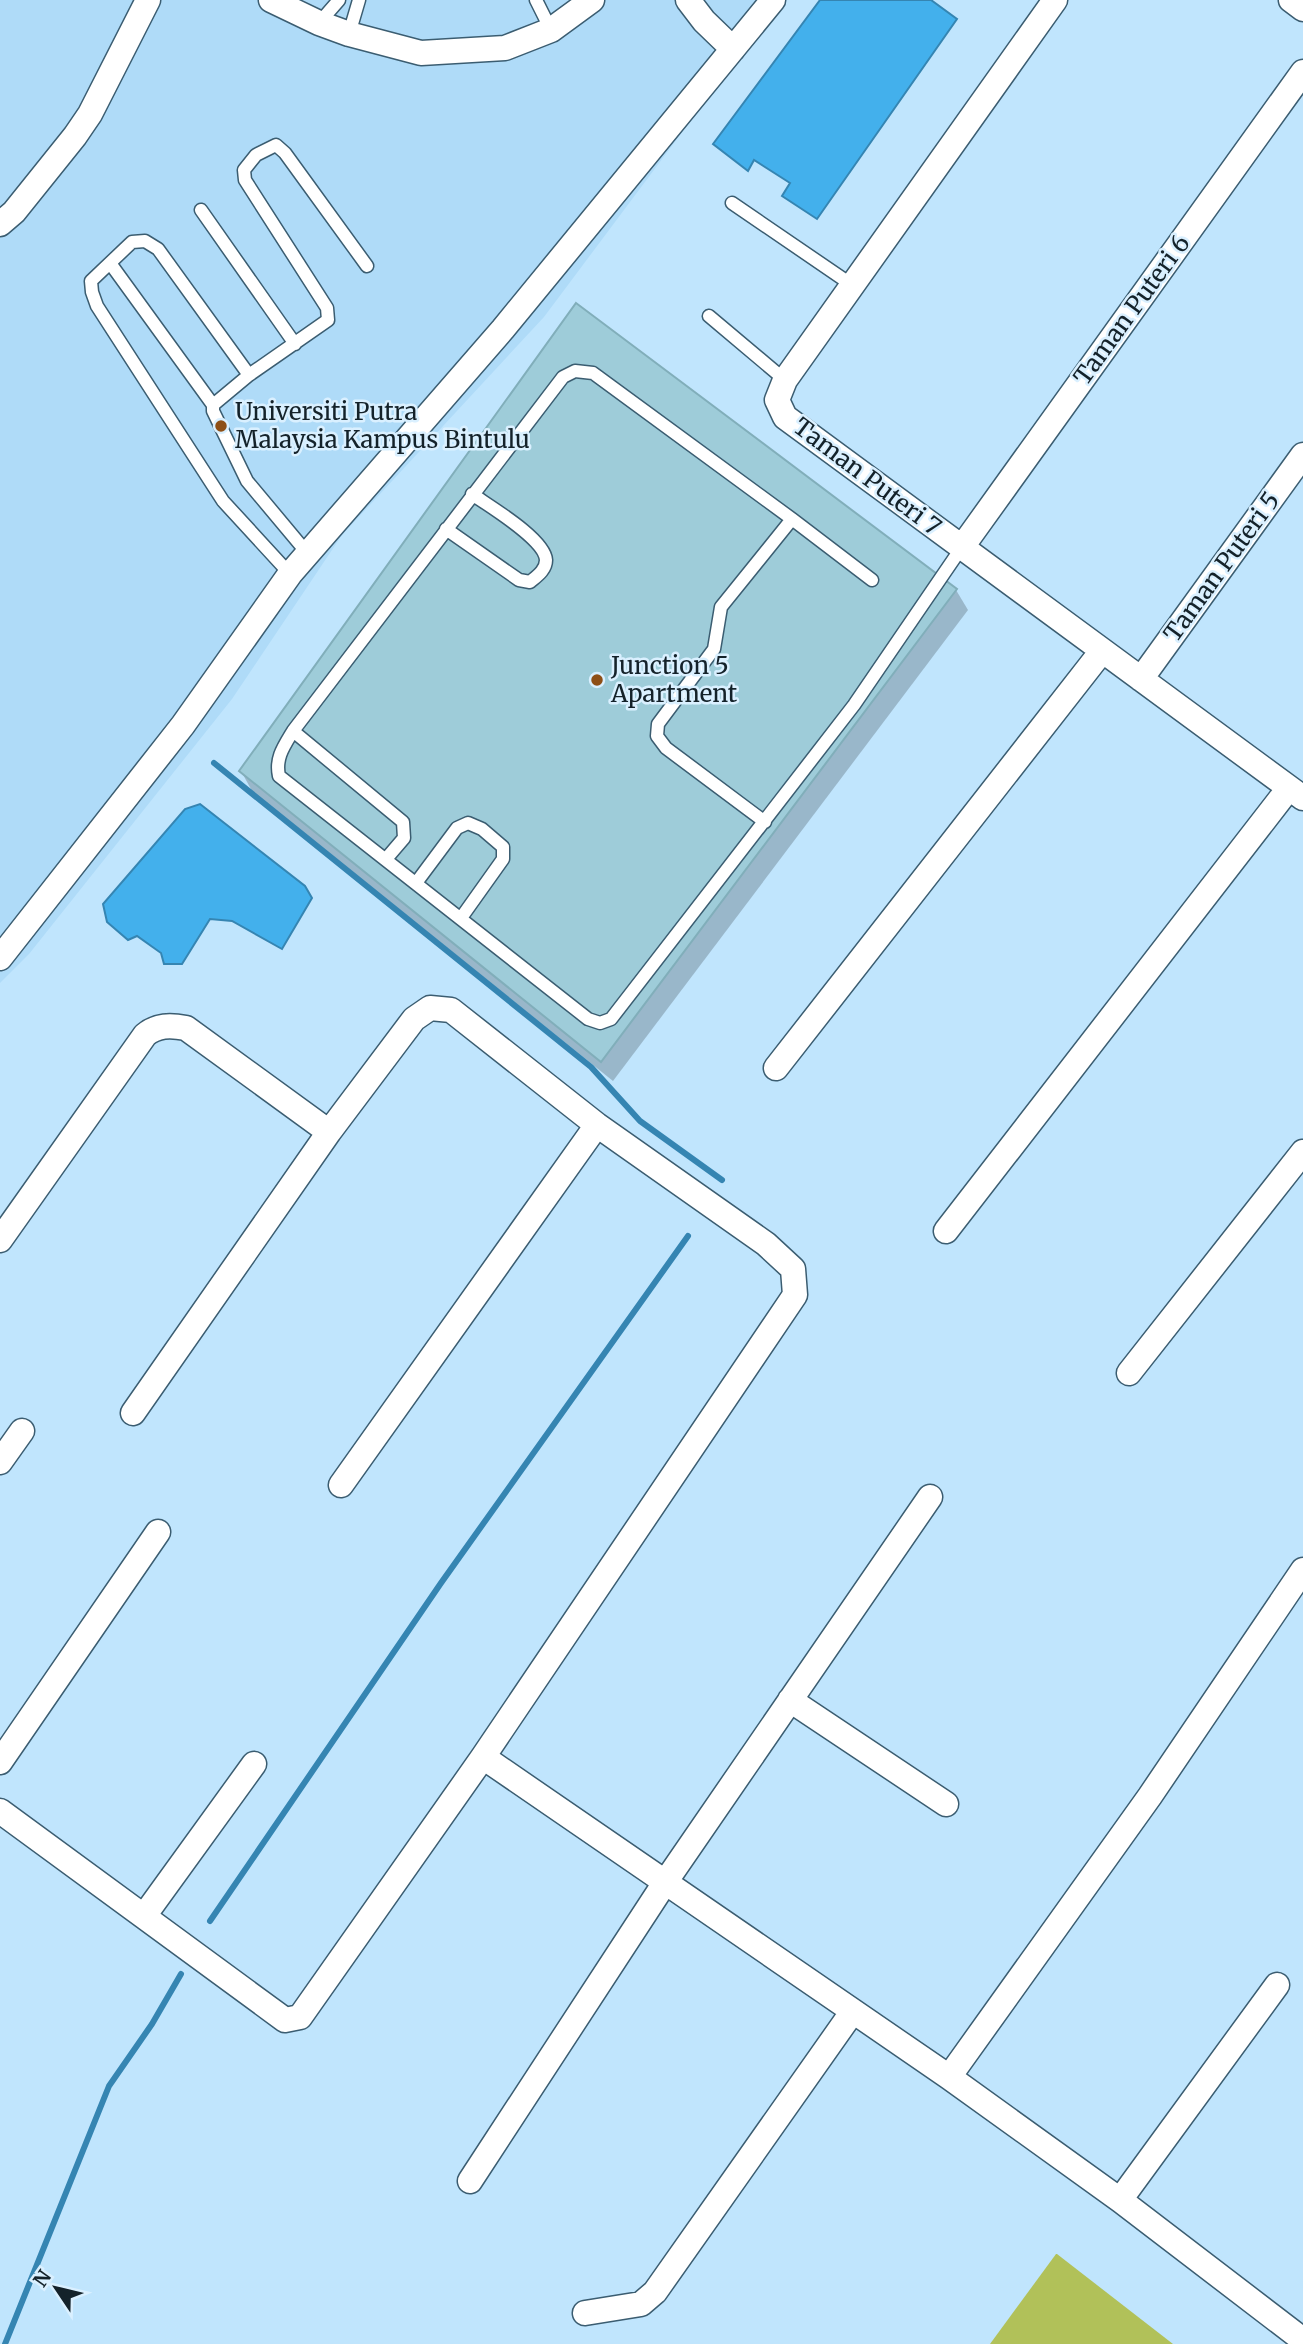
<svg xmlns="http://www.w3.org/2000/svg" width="1303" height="2344" font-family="Merriweather,serif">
<rect width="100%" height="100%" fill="#c0e5fd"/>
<path fill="#afdbf8" d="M0,0H781L544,317L342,535L232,699L29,954L0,983Z"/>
<path fill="#b1c159" d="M1056,2254H1057L1173,2344H990Z"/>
<path fill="#43b0ec" stroke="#3585b2" stroke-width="2" d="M820,0H931L957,19L817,219L782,196L790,183L754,160L748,171L713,144Z
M200,804L305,886L312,898L282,949L232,921L210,919L182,964H164L161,953L137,936L128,940L107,922L103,904L185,809Z"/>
<path fill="#0003" d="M956,590L968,610L613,1081L252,791L241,771Z"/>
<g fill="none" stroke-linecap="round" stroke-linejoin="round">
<path stroke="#3585b2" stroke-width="6" d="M214,763L591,1067L640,1121L722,1180
M210,1921L441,1583L688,1236
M5,2344L109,2086L152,2024L181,1974"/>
</g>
<path fill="#9eccd9" stroke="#81aeba" stroke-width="2" d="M576,303L957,589L601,1062L239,771Z"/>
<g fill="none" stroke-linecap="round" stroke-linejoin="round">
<g stroke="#3b5d71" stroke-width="15">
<path id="lane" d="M536,0L551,30
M319,23L339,0
M349,34L359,0
M732,203L852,285
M201,210L295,344
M110,263L213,405
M709,316L785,380
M249,375L158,249L145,241L132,242L91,281L92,292L97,306L223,501L290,574
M446,529L519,580L530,582C537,576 546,570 546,560C545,539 489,506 472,494
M308,554L247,481L213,411V405L249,375L328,320L327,308L245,180L244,170L256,155L276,145L285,153L367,266
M872,580L792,519L593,373L575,371L563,377L293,731C284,746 275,758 279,776L588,1019L600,1023L611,1019L854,705L962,547
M293,731L403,822L404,838L386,859
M765,822L666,748L657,736L658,724L714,649L721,607L792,519
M416,883L457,828L468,823L482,829L503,847V859L461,918"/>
</g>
<g stroke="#3b5d71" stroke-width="27">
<path id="street" d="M271,0L319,23L349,34L421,53L505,48L551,30L592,0
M688,0L704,21L733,49
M1055,0L785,380L777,400L785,417L1303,798
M1291,0L1303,9
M0,224L14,212L75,136L90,114L148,0
M962,547L1303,72
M1141,679L1303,455
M0,958L183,725L290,574L503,329L773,0
M776,1068L1102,651
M946,1231L1289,788
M0,1240L145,1035C157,1025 170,1025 186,1028L329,1132
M1129,1373L1303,1152
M0,1462L22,1431
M341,1485L597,1125
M790,1700L946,1804
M483,1757L949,2077L1120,2200L1303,2340
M0,1762L158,1532
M0,1811L285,2020L300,2017L483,1757L795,1295L793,1269L766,1244L597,1125L451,1010L430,1008L414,1019L329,1132L133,1413
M144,1916L254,1764
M949,2077L1150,1796L1303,1570
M470,2181L666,1881L930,1497
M1120,2200L1277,1985
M585,2313L641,2304L655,2292L853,2011"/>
</g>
<use href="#lane" stroke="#fff" stroke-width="12"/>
<use href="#street" stroke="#fff" stroke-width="24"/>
</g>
<g fill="#8e4f16" stroke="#daf0ff" stroke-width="2.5">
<circle cx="221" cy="426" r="7"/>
<circle cx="597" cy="680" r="7"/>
</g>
<g text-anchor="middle" stroke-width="5" stroke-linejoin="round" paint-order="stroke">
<g font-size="24" fill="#14222a" stroke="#daf0ff">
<text transform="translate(1132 310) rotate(-54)" y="8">Taman Puteri 6</text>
<text transform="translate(867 477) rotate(37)" y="8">Taman Puteri 7</text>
<text transform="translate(1222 567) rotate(-54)" y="8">Taman Puteri 5</text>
</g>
<g font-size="24" fill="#14222a" stroke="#daf0ff" text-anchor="start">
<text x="235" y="420">Universiti Putra<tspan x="235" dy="28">Malaysia Kampus Bintulu</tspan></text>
<text x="611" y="674">Junction 5<tspan x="611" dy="28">Apartment</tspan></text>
</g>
</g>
<g transform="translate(56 2288) rotate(305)" stroke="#daf0ff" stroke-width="5" paint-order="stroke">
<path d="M0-5L12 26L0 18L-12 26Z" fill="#14222a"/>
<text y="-10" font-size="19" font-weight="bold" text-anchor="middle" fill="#14222a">N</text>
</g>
</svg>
